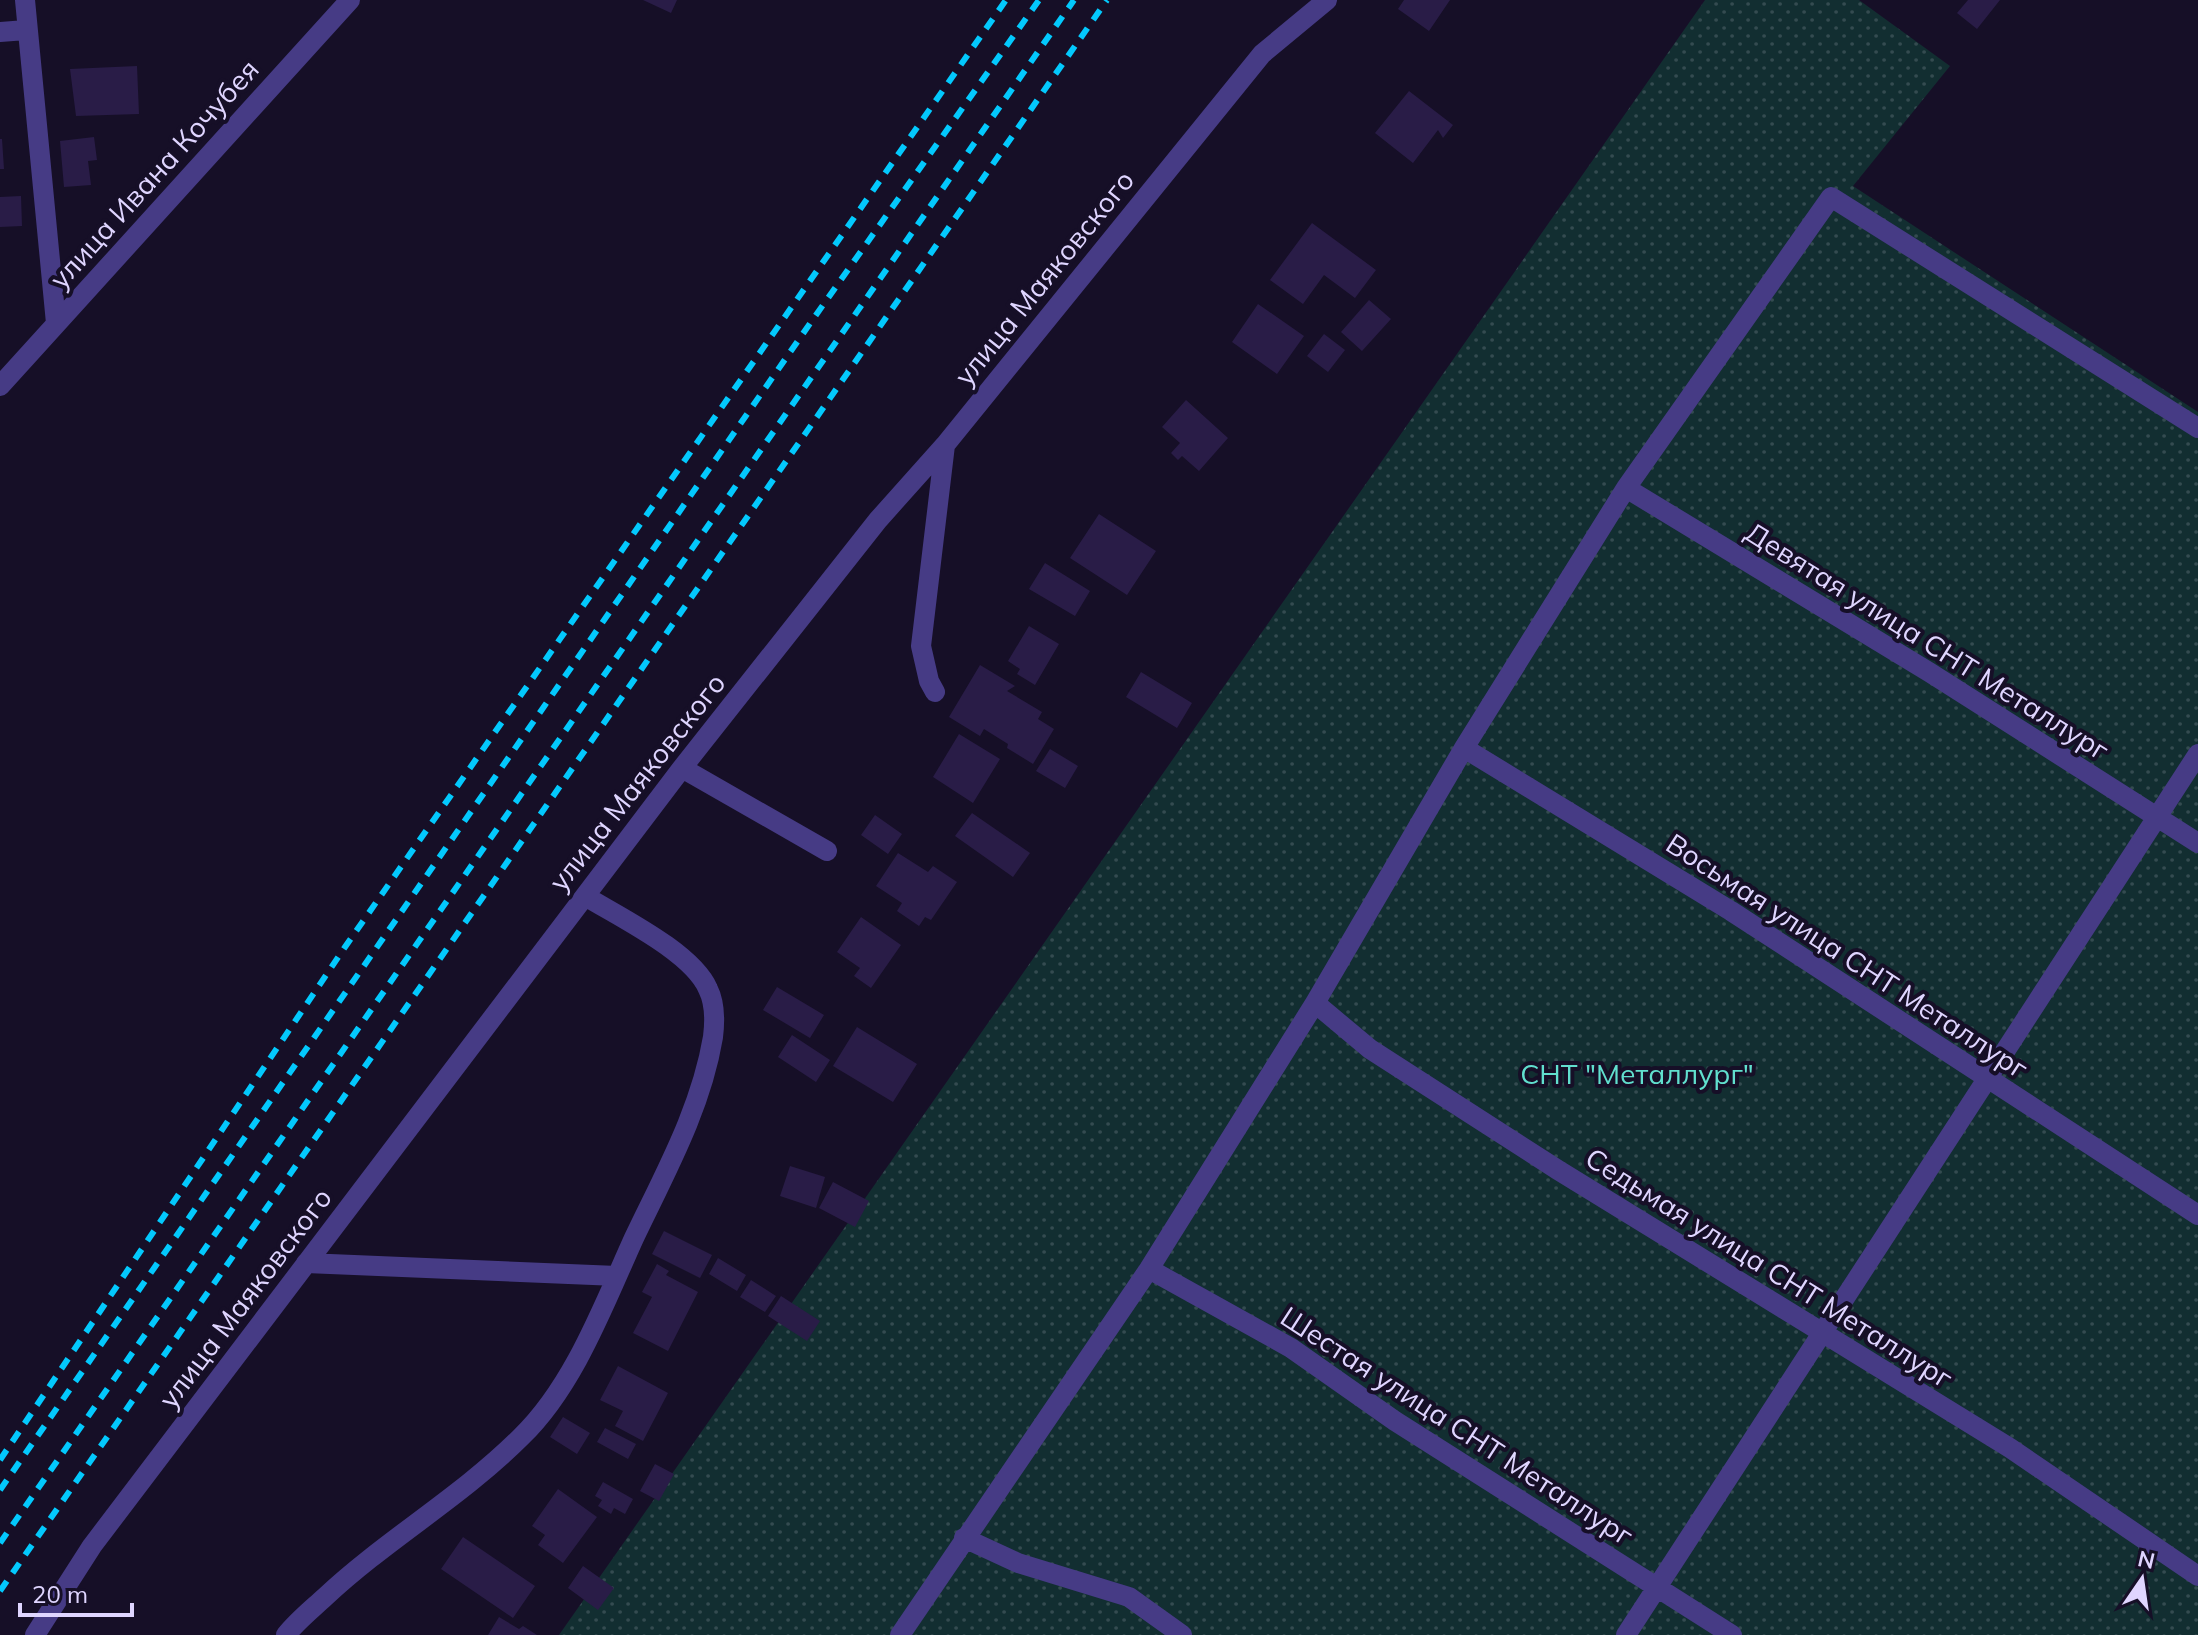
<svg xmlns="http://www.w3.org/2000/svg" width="2198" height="1635" font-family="Mulish,sans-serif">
<defs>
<pattern id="garden-dots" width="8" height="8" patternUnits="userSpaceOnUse" patternTransform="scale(2)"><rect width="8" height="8" fill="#122e31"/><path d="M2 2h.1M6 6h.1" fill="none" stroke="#344b50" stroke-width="1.8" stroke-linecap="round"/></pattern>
</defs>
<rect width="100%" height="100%" fill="#160f27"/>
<path fill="url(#garden-dots)" d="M1705,0H1859L1950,66L1853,186L2198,412V1635H559Z"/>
<path fill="#291c47" d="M643,0H677L671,13Z
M1404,0H1450L1429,31L1398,9Z
M1968,0H2000L1977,29L1957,13Z
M137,66L139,114L76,116L70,69Z
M1409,91L1453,125L1443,138L1438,130L1413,163L1375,133Z
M94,137L97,160L88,161L91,185L64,187L60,141Z
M0,139H2L4,169H0Z
M21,196L22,226L0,227V197Z
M1312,223L1376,270L1355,298L1324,275L1303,304L1270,280Z
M1369,300L1391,319L1362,351L1341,332Z
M1258,304L1304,336L1277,374L1232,342Z
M1324,334L1345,350L1328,372L1307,356Z
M1186,400L1228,438L1199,471L1182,456L1178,460L1171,453L1180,443L1162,427Z
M1099,514L1156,551L1127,595L1070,558Z
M1045,563L1090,591L1075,616L1029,589Z
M1029,626L1059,644L1035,685L1017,674L1020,669L1008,661Z
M980,665L1015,686L1007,691L1042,712L1038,719L1054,729L1033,764L1007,748L1008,744L984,729L980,736L949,717Z
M1141,672L1192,703L1177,728L1126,697Z
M959,734L1000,759L973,803L933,777Z
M1050,749L1078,766L1065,788L1036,771Z
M972,813L1030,853L1013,877L955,836Z
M875,815L902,834L888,854L861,835Z
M898,853L928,872L933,866L957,882L931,920L925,917L919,926L897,911L902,903L876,886Z
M861,917L901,945L871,988L854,976L860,968L837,952Z
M777,987L824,1015L810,1038L763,1010Z
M857,1027L917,1064L893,1102L833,1066Z
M792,1035L830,1060L816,1082L778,1057Z
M790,1166L825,1177L816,1208L780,1196Z
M833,1182L869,1201L855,1227L819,1208Z
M664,1231L712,1255L700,1278L652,1254Z
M718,1258L746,1275L737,1291L709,1274Z
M657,1264L669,1271L666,1275L698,1292L668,1351L633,1333L652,1297L642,1292Z
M751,1280L776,1296L765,1312L740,1297Z
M781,1296L820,1321L807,1341L768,1316Z
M618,1366L668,1393L643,1441L615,1426L623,1411L600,1400Z
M563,1417L590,1433L577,1454L550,1437Z
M605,1428L636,1444L628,1459L597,1442Z
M655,1464L674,1474L659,1501L640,1491Z
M603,1482L633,1499L625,1514L614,1508L611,1514L598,1506L602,1500L595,1496Z
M558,1489L597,1517L563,1563L538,1545L545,1535L532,1526Z
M463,1537L535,1586L513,1618L441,1569Z
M583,1566L614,1588L598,1610L568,1588Z
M499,1617L519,1629L523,1626L537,1635H488Z"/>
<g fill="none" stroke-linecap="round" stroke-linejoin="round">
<path stroke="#463b85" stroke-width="20" d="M25,0L56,323
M0,32L26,30
M0,386L350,0
M1626,488L1929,672L2198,843
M935,692L929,681L921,646L945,445
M1464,748L1731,911L2198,1215
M682,768L827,851
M1315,1003L1370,1049L1558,1170L2010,1448L2198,1576
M306,1263L617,1276
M1149,1269L1291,1348L1395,1421L1732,1635
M964,1538L1018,1563L1129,1597L1182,1635
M35,1635L92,1546L682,768L878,520L945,445L1262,54L1327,0
M286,1635C297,1621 312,1609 325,1597C387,1539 461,1497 521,1437C574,1386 604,1304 634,1238C665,1173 701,1109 713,1037C715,1021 715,1003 708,989C692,952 619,917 585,896
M900,1635L1149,1269L1315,1003L1464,748L1626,488L1831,197L2198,428
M1626,1635L2198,754"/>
<path stroke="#03c9fd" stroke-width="6" stroke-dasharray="12 10" stroke-linecap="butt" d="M0,1460L345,947L1006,0
M0,1490L811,322L1039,0
M0,1543L1074,0
M0,1591L1107,0"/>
</g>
<g text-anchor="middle" stroke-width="8" stroke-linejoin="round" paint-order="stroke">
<g font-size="28" fill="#dfd5ff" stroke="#160f27">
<text transform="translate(154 174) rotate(-48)" y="10">улица Ивана Кочубея</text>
<text transform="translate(1044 278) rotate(-51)" y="10">улица Маяковского</text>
<text transform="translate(1927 641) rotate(32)" y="10">Девятая улица СНТ Металлург</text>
<text transform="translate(637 782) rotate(-52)" y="10">улица Маяковского</text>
<text transform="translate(1847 956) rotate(33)" y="10">Восьмая улица СНТ Металлург</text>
<text transform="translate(1769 1268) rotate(32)" y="10">Седьмая улица СНТ Металлург</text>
<text transform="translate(245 1298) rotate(-53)" y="10">улица Маяковского</text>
<text transform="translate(1457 1426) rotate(33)" y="10">Шестая улица СНТ Металлург</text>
</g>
<g font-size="28" fill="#61dfce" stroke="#160f27">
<text x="1637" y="1084">СНТ "Металлург"</text>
</g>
</g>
<g transform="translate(2142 1579) rotate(13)" stroke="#160f27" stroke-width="6" paint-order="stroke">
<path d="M0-6L14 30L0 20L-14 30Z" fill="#dfd5ff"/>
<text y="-12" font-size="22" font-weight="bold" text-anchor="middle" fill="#dfd5ff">N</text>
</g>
<path d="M20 1603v12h112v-12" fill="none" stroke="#dfd5ff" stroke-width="4"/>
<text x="32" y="1603" font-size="24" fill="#dfd5ff" stroke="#160f27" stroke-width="6" paint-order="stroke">20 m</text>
</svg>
